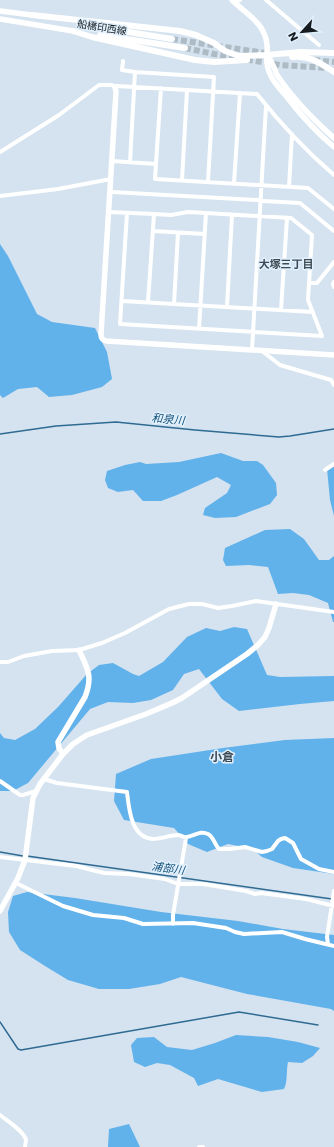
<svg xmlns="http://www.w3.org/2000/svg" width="334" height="1147" font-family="Poppins,'Noto Sans JP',sans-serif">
<rect width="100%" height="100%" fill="#d4e3ef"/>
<path fill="#61b1eb" d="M0,244L8,256L37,314L52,322L95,328L107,352L112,379L102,387L72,395L49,397L37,387L18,389L3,398L0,395Z
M221,453L243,461H257L263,465L276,483L277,495L270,504L236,517L215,518L203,515L205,508L227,493L231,485L217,477L177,495L161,501H143L133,490L118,492L108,488L105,480L107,471L125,465L140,462L146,464L179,462Z
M334,465V516L330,500L327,469Z
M290,529L304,539L319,560H329L334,556V622H333L328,603L309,595L293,593L278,594L268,567L249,565L226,566L223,560L225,548L265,530Z
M234,627L247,629L267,675L280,677L334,676V701L300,704L239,711L222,699L199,669L184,674L173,690L151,700L133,703L108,702L90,709L28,783L13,791H0V733L4,738L15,740L35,729L58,707L87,674L99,665L113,663L133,674L139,676L163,662L187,637L206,628L220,631Z
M334,738V874L293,868L262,857L253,849L228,844L207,852L188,844L174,828L124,820L114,801L116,774L151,759L223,748L285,740Z
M27,892L75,898L161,912L238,921L283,929L334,935V1011L331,1009L247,994L181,977L160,984L129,989H99L68,980L45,966L20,950L9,932L8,912L13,896Z
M236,1035L268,1037L298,1042L320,1048L313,1056L302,1063L288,1062C286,1071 288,1081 284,1089L262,1092L218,1079L198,1086L194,1078L170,1065L157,1063L145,1067L134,1062L131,1045L137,1038L154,1037L167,1047L192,1050L215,1043Z
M129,1124L140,1147H108L109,1129Z"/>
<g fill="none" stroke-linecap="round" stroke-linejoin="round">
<path stroke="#2f6a92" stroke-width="1.5" d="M0,434L56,426L116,422L195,430L279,437L290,436L334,429
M0,852L23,856
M27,856L332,899
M0,1022L18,1049L21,1050L239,1012L318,1025"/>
<path stroke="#aebbc5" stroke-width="6" stroke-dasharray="6 3" stroke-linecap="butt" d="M172,39L265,53
M185,48L214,54L280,65L328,68
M314,60L334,62"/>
<path stroke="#fff" stroke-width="4" d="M266,0L319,45
M234,2L240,0
M123,61L122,70L135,72
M161,88L155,179L308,188L334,209
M0,152L59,115L99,85H112L115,87L117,86L257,94C280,123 306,151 334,175
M112,161L156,164
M130,162L135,72L214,77L208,182
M182,180L187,90
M234,183L240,93
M289,187L292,134
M112,192L258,200
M0,196L58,189L111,179
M263,201L300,203L334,231
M109,212L154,214L148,302
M127,213L120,324L322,336L308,300L312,235L291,218L206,213L199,329
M154,214L171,215L188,212L206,213
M153,231L205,234
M334,282L333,284L334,287
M309,283H317L334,262
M122,301L313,312
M174,304L178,233
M227,307L232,215
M281,310L287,218
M252,350L266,106
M262,351L280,365L331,380L334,385
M325,470L334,464
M0,662H8L24,656L52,651L79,650L102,643L125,633L169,609L189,604H202L218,608L232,606L256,601L334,612
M44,779L57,783L127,792C129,809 131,838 153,839C162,839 170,835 178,835C181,835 184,838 187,837C195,836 200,830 208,834C214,837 214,844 219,849H230L245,847L262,852L267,851L272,849L278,841L281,839L285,838L293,843L301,859L319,869L334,872
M0,781L20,795H23L36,791
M0,857L76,866L104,873L129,874L165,879L178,884H203L246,891L255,894L261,893L306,899L334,906
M16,883L63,906L93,915L124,918L143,924L193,923L226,928L235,932L244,934L282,932L305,939L334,946
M173,924V915L186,838
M328,944L327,937L334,891
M0,1115C7,1121 24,1131 26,1140C26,1141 25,1147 25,1147
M199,1147H203"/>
<path stroke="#fff" stroke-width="5.5" d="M232,0C246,14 264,22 267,44C268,57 264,63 271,76C274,83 281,90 286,96C300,114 316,132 334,147
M0,11L32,15
M0,19L73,31
M267,55C272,61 274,68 277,75C291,96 315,121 334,138
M115,87L116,92L101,334C101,338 102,340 106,341L334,355
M63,754L73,744L87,735L146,714L172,703L182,698L247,654L258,645L265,637L269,628L276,604
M0,911L18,878L25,860L33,798L40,784L63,754L59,748L58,742L85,697C93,677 88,669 79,650"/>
<path stroke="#fff" stroke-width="6" d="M32,15L180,31L196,35L214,43L225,51L239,56L267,55L300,52L334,53
M85,25L172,39
M73,31L92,37L195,60L214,62L247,60
M100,35L185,48
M292,57C310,55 320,63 334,72"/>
</g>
<g text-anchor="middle" stroke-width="3" stroke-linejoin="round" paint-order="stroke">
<g font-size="10" fill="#161b1f" stroke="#e1f0fd">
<text transform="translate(102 27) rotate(9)" y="4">船橋印西線</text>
</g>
<g font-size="11" font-weight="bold" fill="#3e4b55" stroke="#e1f0fd">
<text x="286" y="268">大塚三丁目</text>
</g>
<g font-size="11" font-style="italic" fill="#165279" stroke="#e1f0fd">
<text transform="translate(168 419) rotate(5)" y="4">和泉川</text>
<text transform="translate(168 868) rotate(8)" y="4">浦部川</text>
</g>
<g font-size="12" font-weight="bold" fill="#3e4b55" stroke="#e1f0fd">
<text x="222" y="761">小倉</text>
</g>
</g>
<g transform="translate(302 32) rotate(243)" stroke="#e1f0fd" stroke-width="3" paint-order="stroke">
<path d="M0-3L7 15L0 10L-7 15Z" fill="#161b1f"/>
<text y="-6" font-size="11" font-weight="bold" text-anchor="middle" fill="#161b1f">N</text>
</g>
</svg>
